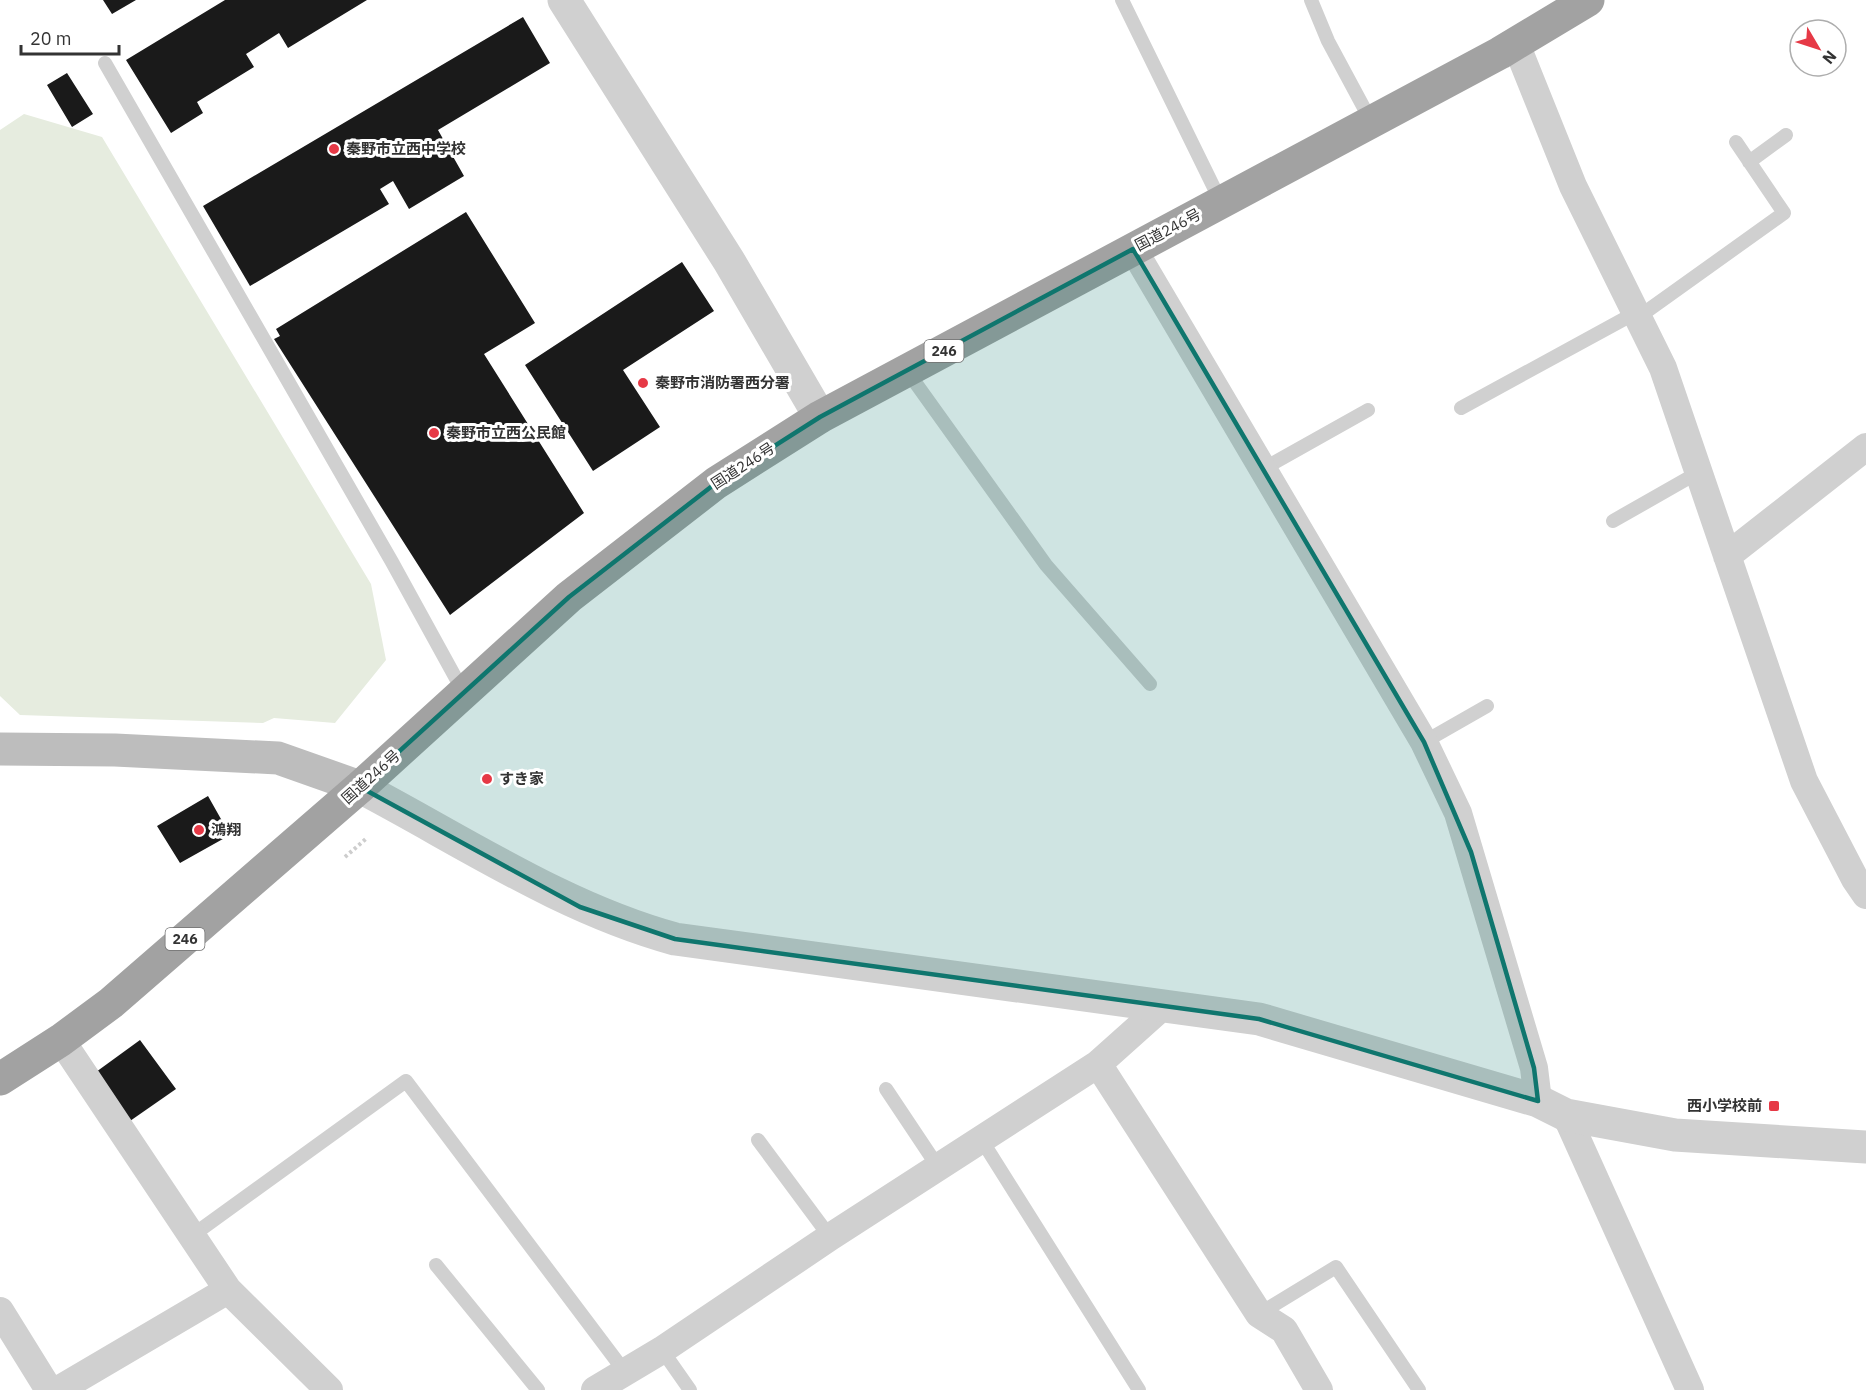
<svg xmlns="http://www.w3.org/2000/svg" width="1866" height="1390" font-family="'IBM Plex Sans','Noto Sans JP',sans-serif">
<rect width="100%" height="100%" fill="#fff"/>
<path fill="#e6ecdf" d="M24,114L102,137L371,584L386,660L335,723L274,718L263,723L20,715L0,696V130Z"/>
<path fill="#1a1a1a" d="M103,0H136L112,14Z
M225,0H367L288,48L279,33L246,54L254,67L197,102L203,113L171,133L126,60Z
M523,17L550,63L438,130L464,176L409,209L393,181L380,189L389,204L250,286L203,206Z
M67,73L93,114L72,127L47,85Z
M466,212L535,323L484,354L584,513L450,615L274,339L280,336L276,329Z
M682,262L714,311L623,370L660,427L593,471L525,365Z
M208,796L230,835L180,863L157,826Z
M140,1040L176,1089L130,1121L96,1072Z"/>
<g fill="none" stroke-linecap="round" stroke-linejoin="round">
<path stroke="#cdcdcd" stroke-width="4" stroke-dasharray="3 3" stroke-linecap="butt" d="M345,857L367,838"/>
<path stroke="#d0d0d0" stroke-width="14" d="M1122,0L1221,202
M1311,0L1328,41L1371,121
M105,63L392,562L464,693
M1749,162L1786,135
M1640,316L1784,213L1736,142
M907,371L1046,565L1150,684
M1461,408L1637,312
M1263,469L1368,410
M1613,521L1699,472
M1424,742L1487,706
M886,1089L938,1167
M981,1139L1139,1390
M758,1140L830,1237
M193,1235L406,1081L625,1372
M436,1265L538,1390
M1259,1314L1336,1267L1419,1390
M662,1350L690,1390"/>
<path stroke="#d0d0d0" stroke-width="28" d="M1516,44L1573,186L1663,368L1804,781L1855,879L1866,895
M1133,249L1424,742L1458,813L1534,1068L1538,1101
M1727,556L1866,447
M61,1040L228,1290L329,1390
M1098,1064L1259,1314L1284,1330L1319,1390
M1566,1115L1690,1390
M0,1311L49,1390
M58,1390L228,1290
M595,1390L662,1350L830,1237L1098,1064L1164,1005"/>
<path stroke="#d0d0d0" stroke-width="33" d="M564,0L729,261L820,417
M360,787C463,841 562,908 675,939L1259,1019L1538,1101L1566,1115L1675,1135L1866,1147"/>
<path stroke="#bdbdbd" stroke-width="33" d="M0,749L115,750L278,758L360,787"/>
<path stroke="#a2a2a2" stroke-width="33" d="M0,1079L61,1040L111,1003L360,787L569,597L716,483L820,417L1500,53L1588,0"/>
</g>
<path fill="#0f766e" fill-opacity="0.2" stroke="#0f766e" stroke-width="4.5" stroke-linejoin="round" d="M1133,249L1424,742L1471,852L1534,1068L1538,1101L1259,1019L675,939L580,907L360,787L569,597L716,483L820,417Z"/>
<g fill="#e63946" stroke="#fff" stroke-width="2">
<circle cx="334" cy="149" r="6"/>
<circle cx="643" cy="383" r="6"/>
<circle cx="434" cy="433" r="6"/>
<circle cx="487" cy="779" r="6"/>
<circle cx="199" cy="830" r="6"/>
<rect x="1768" y="1100" width="12" height="12" rx="3"/>
</g>
<g text-anchor="middle" stroke-width="6" stroke-linejoin="round" paint-order="stroke">
<g fill="#fff" stroke="#707070" stroke-width="1.5">
<rect x="924.5" y="340" width="39" height="22" rx="4.5"/>
<rect x="165.5" y="928" width="39" height="22" rx="4.5"/>
</g>
<g font-size="14" font-weight="bold" fill="#333">
<text x="944" y="356">246</text>
<text x="185" y="944">246</text>
</g>
<g font-size="15" font-weight="bold" fill="#333" stroke="#fff" text-anchor="start">
<text x="346" y="154">秦野市立西中学校</text>
<text x="655" y="388">秦野市消防署西分署</text>
<text x="446" y="438">秦野市立西公民館</text>
<text x="499" y="784">すき家</text>
<text x="211" y="835">鴻翔</text>
<text x="1762" y="1111" text-anchor="end">西小学校前</text>
</g>
<g font-size="15" fill="#333" stroke="#fff">
<text transform="translate(1168 230) rotate(-28)" y="5">国道246号</text>
<text transform="translate(743 466) rotate(-33)" y="5">国道246号</text>
<text transform="translate(371 777) rotate(-42)" y="5">国道246号</text>
</g>
</g>
<g transform="translate(1818 48) rotate(129)"><circle r="28" fill="#ffffff" stroke="#adadad" stroke-width="1.5"/>
<path d="M0-4.5L10 22L0 15L-10 22Z" fill="#e63946"/>
<text y="-9" font-size="16" font-weight="bold" text-anchor="middle" fill="#333333">N</text>
</g>
<path d="M21 45v9h98v-9" fill="none" stroke="#333333" stroke-width="3"/>
<text x="30" y="45" font-size="18" fill="#333333" stroke="#ffffff" stroke-width="4.5" paint-order="stroke">20 m</text>
</svg>
